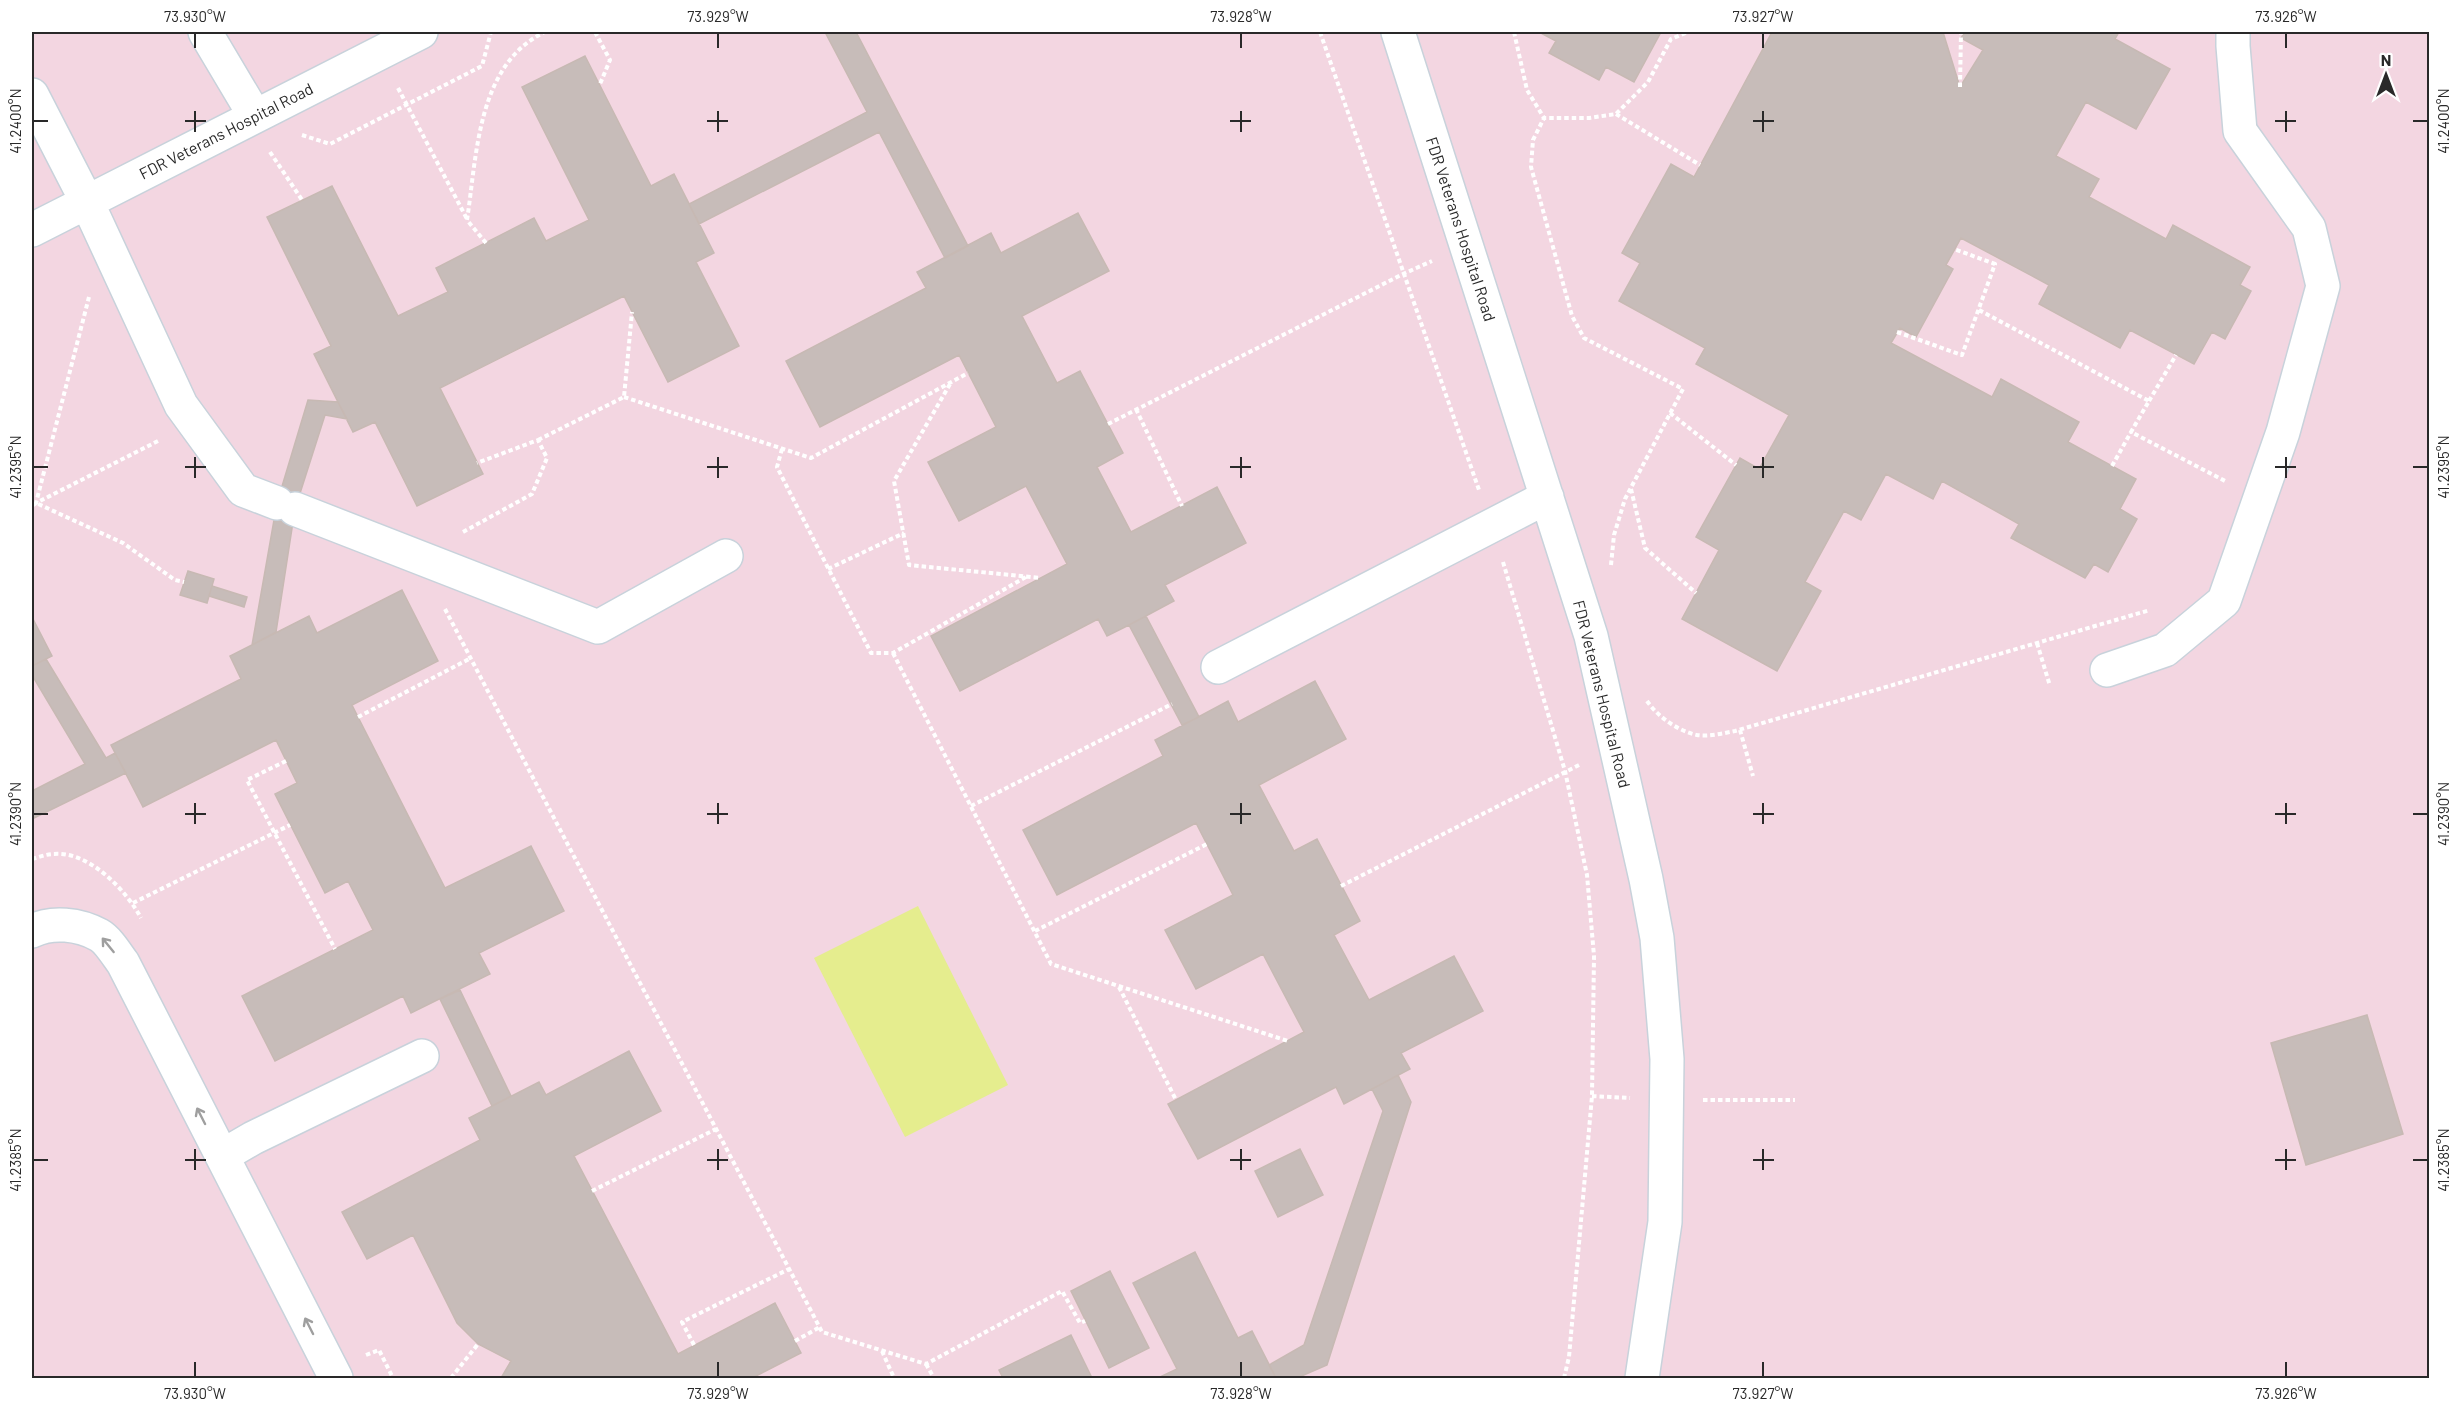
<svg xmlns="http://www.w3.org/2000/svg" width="2461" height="1410" font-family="Barlow,sans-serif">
<rect width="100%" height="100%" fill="#ecded9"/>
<path fill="#f3d6e1" d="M32,32H2429V1378H32Z"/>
<path fill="#e5ed8e" d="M918,906L1008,1085L905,1137L814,958Z"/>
<path fill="#c7bcb9" stroke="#c7b9b3" stroke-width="1.5" d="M825,32H856L968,246L945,258L879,132L699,224L689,204L867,112Z
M1539,32H1661L1634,82L1606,67L1599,80L1549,53L1556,41Z
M1772,32H1943L1960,87L1983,50L1961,38L1965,32H2119L2115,39L2170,69L2136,129L2086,102L2056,156L2099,179L2089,197L2166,239L2173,225L2250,267L2240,285L2251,291L2225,339L2212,332L2194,364L2130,330L2120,348L2039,304L2049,285L1961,238L1946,265L1953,269L1916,337L1900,328L1891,343L1992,397L2001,379L2079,422L2068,442L2136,479L2120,509L2137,519L2108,572L2094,564L2085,578L2011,538L2019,524L1942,481L1933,499L1886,474L1861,520L1844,511L1805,582L1821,591L1777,671L1682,619L1719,550L1696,537L1740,458L1759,469L1789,415L1696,364L1705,348L1619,301L1640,263L1622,253L1671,164L1694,177Z
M585,56L651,186L674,174L714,253L696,262L739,346L668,382L624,296L440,388L483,474L417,506L375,422L353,432L314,354L331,346L267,217L332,186L398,316L448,292L436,268L534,218L546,241L589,220L522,87Z
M1078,213L1109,271L1022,316L1057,383L1080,371L1123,453L1097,467L1131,532L1217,487L1246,543L1165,585L1174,601L1129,625L1107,636L1098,619L960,691L931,636L1067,564L1026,486L959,521L928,462L996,427L959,355L820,427L786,361L926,288L917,272L991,233L1001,253Z
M308,400L338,402L347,419L325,415L295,509L276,632L252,645L277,503Z
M188,571L214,579L207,603L180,595Z
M212,586L247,597L244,607L209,596Z
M402,590L438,661L352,705L358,717L445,888L531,846L564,911L479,953L490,974L411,1013L403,996L275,1061L242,996L373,930L348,881L325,893L275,794L297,783L276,740L143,807L111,745L241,679L230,656L309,616L317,633Z
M1146,616L1199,717L1182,725L1129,625Z
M32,617L52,656L32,666Z
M46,659L106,758L115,753L126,773L32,819V791L85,764L32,675V666Z
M1315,681L1346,739L1259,785L1294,851L1317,839L1360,921L1334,935L1369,1000L1454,956L1483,1011L1401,1053L1410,1069L1372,1089L1344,1104L1336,1087L1198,1159L1168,1104L1304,1032L1263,954L1196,989L1165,930L1233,895L1196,823L1057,895L1023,830L1163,756L1155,740L1228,701L1238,722Z
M460,990L511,1096L492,1106L440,999Z
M2367,1015L2403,1134L2306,1165L2271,1043Z
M629,1051L661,1111L574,1156L678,1354L775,1303L801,1353L752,1378H501L511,1361L478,1344L457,1323L413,1235L367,1259L342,1212L480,1140L469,1118L539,1082L546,1095Z
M1398,1075L1411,1102L1327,1365L1297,1378H1276L1269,1365L1304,1345L1383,1111L1372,1089Z
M1300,1149L1323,1195L1278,1217L1255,1171Z
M1195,1252L1238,1338L1252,1331L1276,1378H1158L1177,1369L1133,1283Z
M1110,1271L1149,1348L1109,1368L1071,1291Z
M1071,1335L1092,1378H1003L999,1370Z"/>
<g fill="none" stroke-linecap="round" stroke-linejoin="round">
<g stroke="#c8d2db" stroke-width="36">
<path id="minor" d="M205,32L255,116
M1398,32L1591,636L1646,879L1657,938L1667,1059L1665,1222L1642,1378
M32,95L87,202L181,405L243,490L277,503
M32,230L421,32
M295,509L598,627L726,556
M1218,667L1547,497
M2107,670L2165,650L2224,601L2283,432L2323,286L2309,228L2240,131L2233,46V32
M32,931C52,921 79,924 99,935C108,940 117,955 123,963L336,1378
M222,1156L253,1138L422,1056"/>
</g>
<path stroke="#fff" stroke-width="4" stroke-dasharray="4.5 3" stroke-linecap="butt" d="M595,32L610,60L600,84
M1320,32L1479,490
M1514,32L1527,90L1544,118
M1960,87L1961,32
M398,88L467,219
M1616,114L1700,165
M302,135L330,144L482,66L491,32
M270,152L302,200
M486,243L467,220C477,155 477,64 545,32
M89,297L36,503L160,440
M1979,310L2149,401L2131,432L2227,482
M1897,332L1962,355L1995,264L1954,249
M950,384L894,481L909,565L1041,578
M624,397L811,458L968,373
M2149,401L2176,355
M1136,409L1182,506
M1670,413L1736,465
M1108,424L1403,274L1432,261
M538,440L624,397L632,312
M782,449L777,467L871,653H893L1026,577
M2112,466L2131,432
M1631,489L1645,548L1696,593
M32,506L36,503L123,543L175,580L184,582
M463,532L532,494L547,458L538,440L477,463
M1503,562L1565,771L1587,875L1594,956L1592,1096L1569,1357L1564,1378
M1611,565L1614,535L1625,499L1683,389L1584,338L1572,316L1531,167L1533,140L1544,118H1589L1616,114L1648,82L1671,39L1688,32
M828,569L904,533
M445,609L822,1332L926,1364L1062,1291L1080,1323L1085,1321
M2037,643L2050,686
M893,653L1051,964L1288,1041
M1647,701C1658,717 1678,731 1697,735C1708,737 1724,733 1735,731L2150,610
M358,717L471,658
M1740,730L1753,776
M286,761L247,780L335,949
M971,806L1172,704
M32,859C39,857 47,854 54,854C89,851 126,890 141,918
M1341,886L1581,764
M133,903L290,825
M1035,931L1207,844
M1119,987L1176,1100
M1592,1096L1630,1098
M1703,1100H1795
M592,1191L716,1129
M795,1341L820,1327
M694,1345L682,1322L789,1269
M882,1351L894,1378
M366,1355L379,1350L393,1378
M926,1364L934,1378
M451,1378L478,1344"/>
<use href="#minor" stroke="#fff" stroke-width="33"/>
</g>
<defs><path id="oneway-shaft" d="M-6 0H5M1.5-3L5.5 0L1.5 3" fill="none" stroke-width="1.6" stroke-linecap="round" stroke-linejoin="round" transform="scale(1.5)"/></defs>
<g stroke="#9f9f9f">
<use href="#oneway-shaft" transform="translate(108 945) rotate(-129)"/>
<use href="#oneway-shaft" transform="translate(201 1116) rotate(-117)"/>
<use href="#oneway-shaft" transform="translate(309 1326) rotate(-117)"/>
</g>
<path fill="none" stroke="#292929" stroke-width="2" d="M195,33V48M718,33V48M1241,33V48M1763,33V48M2286,33V48M195,111V132M718,111V132M1241,111V132M1763,111V132M2286,111V132M33,121H48M185,121H206M707,121H728M1230,121H1251M1753,121H1774M2275,121H2296M2413,121H2428M195,457V478M718,457V478M1241,457V478M1763,457V478M2286,457V478M33,467H48M185,467H206M707,467H728M1230,467H1251M1753,467H1774M2275,467H2296M2413,467H2428M195,803V824M718,803V824M1241,803V824M1763,803V824M2286,803V824M33,814H48M185,814H206M707,814H728M1230,814H1251M1753,814H1774M2275,814H2296M2413,814H2428M195,1149V1170M718,1149V1170M1241,1149V1170M1763,1149V1170M2286,1149V1170M33,1160H48M185,1160H206M707,1160H728M1230,1160H1251M1753,1160H1774M2275,1160H2296M2413,1160H2428M195,1362V1377M718,1362V1377M1241,1362V1377M1763,1362V1377M2286,1362V1377"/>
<g text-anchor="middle" stroke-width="4.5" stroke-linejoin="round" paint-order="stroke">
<g font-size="16" fill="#292929" stroke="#fff">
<text transform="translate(226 131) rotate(-27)" y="6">FDR Veterans Hospital Road</text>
<text transform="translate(1461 229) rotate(72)" y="6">FDR Veterans Hospital Road</text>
<text transform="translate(1602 694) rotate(76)" y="6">FDR Veterans Hospital Road</text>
</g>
</g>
<rect width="2461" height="1410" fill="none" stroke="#ffffff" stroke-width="66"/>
<g transform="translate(2386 75)" stroke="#ffffff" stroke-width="4.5" paint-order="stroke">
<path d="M0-4.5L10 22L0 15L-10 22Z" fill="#292929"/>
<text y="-9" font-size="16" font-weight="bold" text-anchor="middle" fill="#292929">N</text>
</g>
<rect x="33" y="33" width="2395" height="1344" fill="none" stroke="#292929" stroke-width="2"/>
<g font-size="15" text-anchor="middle" fill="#292929">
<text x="195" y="22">73.930°W</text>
<text x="718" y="22">73.929°W</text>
<text x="1241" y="22">73.928°W</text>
<text x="1763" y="22">73.927°W</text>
<text x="2286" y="22">73.926°W</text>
<text transform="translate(16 121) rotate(-90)" y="5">41.2400°N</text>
<text transform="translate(2444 121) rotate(-90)" y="5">41.2400°N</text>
<text transform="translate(16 467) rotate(-90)" y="5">41.2395°N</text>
<text transform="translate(2444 467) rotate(-90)" y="5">41.2395°N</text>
<text transform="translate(16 814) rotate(-90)" y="5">41.2390°N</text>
<text transform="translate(2444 814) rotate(-90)" y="5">41.2390°N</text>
<text transform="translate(16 1160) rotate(-90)" y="5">41.2385°N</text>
<text transform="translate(2444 1160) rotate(-90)" y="5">41.2385°N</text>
<text x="195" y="1399">73.930°W</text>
<text x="718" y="1399">73.929°W</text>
<text x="1241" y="1399">73.928°W</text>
<text x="1763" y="1399">73.927°W</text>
<text x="2286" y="1399">73.926°W</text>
</g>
</svg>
